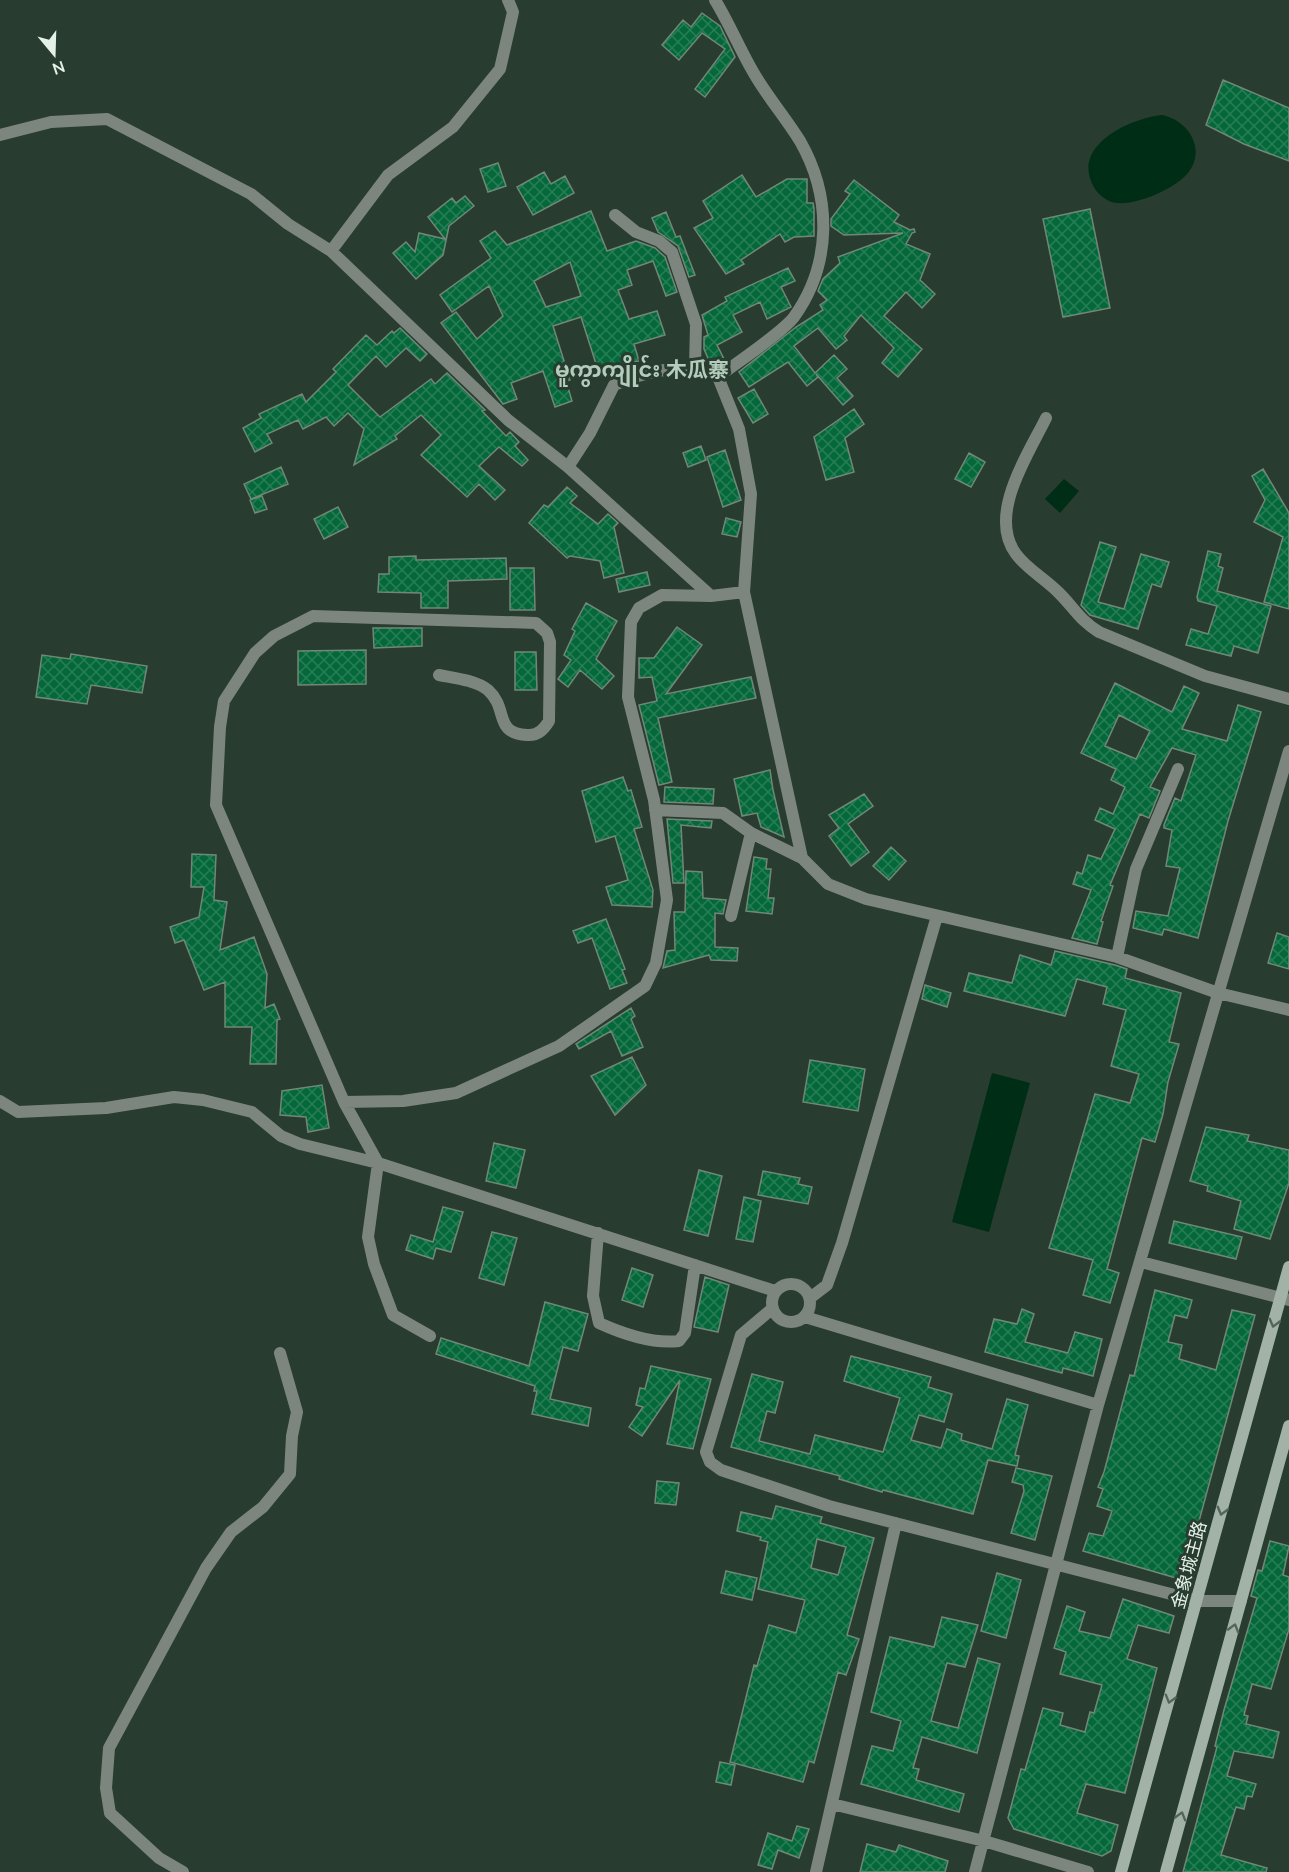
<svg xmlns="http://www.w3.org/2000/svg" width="1289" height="1872" font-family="'Nunito Sans','Noto Sans SC','Noto Sans Myanmar',sans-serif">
<defs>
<pattern id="building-cross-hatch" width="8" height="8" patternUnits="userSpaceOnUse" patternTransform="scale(1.5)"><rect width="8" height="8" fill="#04683a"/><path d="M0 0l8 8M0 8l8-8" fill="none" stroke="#287e56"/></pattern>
</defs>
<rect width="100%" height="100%" fill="#283c2f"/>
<path fill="#002d15" d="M1162,115C1188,120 1207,149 1188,173C1175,189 1129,210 1109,201C1101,197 1094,190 1091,181C1076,143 1132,118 1162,115Z
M1064,479L1079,491L1060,513L1045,499Z
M992,1073L1030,1083L989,1232L952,1222Z"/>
<path fill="url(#building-cross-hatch)" stroke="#718778" stroke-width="1.5" fill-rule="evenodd" d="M702,13L720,26L735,57L705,97L695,89L725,49L702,33L679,60L662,45L683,20L691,27Z
M1223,80L1289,108V161L1244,144L1206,125Z
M498,163L506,186L488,192L480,169Z
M544,172L551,184L565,176L574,193L533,215L517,187Z
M742,175L756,197L787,179H807V203H813L814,208V236L794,237L785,242L780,234L741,260L744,264L726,274L694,228L713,218L703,201Z
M854,180L899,215L894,222L910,230L914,229L915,232L912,233L906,244L930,254L920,280L935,294L922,308L906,292L884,316L922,349L898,377L882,363L894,348L861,315L844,336L847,340L836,349L818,328L794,346L815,373L834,355L847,369L837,378L853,396L843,405L816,374L818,377L807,386L788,362L749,387L739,372L796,327L823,310L820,305L827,300L818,291L823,279L840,263L838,257L903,233L844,235L831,226V219L850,194L845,191Z
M465,196L474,206L449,226L443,255L416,279L393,253L406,242L415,252L419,233L445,239L428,217L452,198L456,203Z
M1090,209L1110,308L1063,317L1043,219Z
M591,211L607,251L636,241L655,248L665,257L677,292L666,296L653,261L627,270L632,285L618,290L629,319L657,311L665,335L634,344L639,361L598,370L581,317L553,326L570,380L566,381L572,401L555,407L543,371L511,383L517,399L503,404L441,323L456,312L477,339L503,316L489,286L452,312L440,295L491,258L480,241L495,231L507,245ZM570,262L581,296L546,307L534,281Z
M666,212L676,237L680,236L695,275L689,277L678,246L658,232L652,218Z
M788,268L795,281L781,287L791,307L767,319L760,302L733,315L742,332L717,345L724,359L711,365L704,349V337L708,335L702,315L727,301L725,297Z
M400,328L427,354L420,361L406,348L386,367L376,356L348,385L380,417L431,379L435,384L447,373L485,410L482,411L506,436L510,432L519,442L515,446L528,460L522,466L499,447L479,466L505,490L495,500L479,484L467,497L421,455L441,435L421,415L395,436L397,439L354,465L364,429L348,413L334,426L326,417L303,429L298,420L267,434L272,443L255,452L243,428L261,418L259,414L302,394L306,402L336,372L333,369L366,335L377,345L392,331L394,333Z
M754,389L768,414L753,423L738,398Z
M854,409L864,424L845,438L854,472L826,480L814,437Z
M701,446L706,460L688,467L683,453Z
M725,450L741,500L723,507L707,457Z
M969,453L985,462L971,487L955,479Z
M281,467L288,484L251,499L244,484Z
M1263,469L1289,513V609L1264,602L1283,537L1254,522L1265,500L1252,476Z
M567,487L577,496L570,503L598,524L608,514L618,523L614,527L624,573L604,578L600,561L570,556L567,558L529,523L544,505L548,507Z
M262,496L267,509L255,513L250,500Z
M338,507L348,527L324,539L314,519Z
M726,518L741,522L737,537L722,534Z
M1100,542L1116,547L1098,602L1124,609L1141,554L1169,562L1161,587L1152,584L1138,629L1090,615L1081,605Z
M1208,551L1221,554L1218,566L1223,568L1217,591L1271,606L1258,653L1234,646L1231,656L1186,645L1191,629L1208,634L1217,606L1198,601L1197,597Z
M416,556V560L506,558L507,579L448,581V608H421V593L378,592L379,574H389V557Z
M510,568H534L535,610H510Z
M647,572L650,585L619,592L616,579Z
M586,603L617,621L596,659L614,676L602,689L580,670L568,687L558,679L571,660L564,655L575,631L572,629Z
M677,627L702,645L666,694L751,677L756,698L658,718L672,782L659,785L639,705L657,701L652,677L639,678V658H654Z
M373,628H422V646L374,648Z
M366,650V684L298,685V651Z
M515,652H536L537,690H515Z
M71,654L147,666L142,693L91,685L87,704L36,697L42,655L70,659Z
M1115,683L1172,712L1184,686L1199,693L1182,729L1227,741L1238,705L1261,712L1228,821L1198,938L1164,929L1162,935L1133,928L1136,911L1168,916L1180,868L1166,866L1172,830L1164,828V825L1175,798L1181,801L1196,755L1172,748L1150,787L1160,791L1149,818L1140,814L1110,885L1113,886L1101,921L1103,922L1097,944L1072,938L1091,890L1073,884L1077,872L1082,874L1088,855L1101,859L1115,829L1095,820L1100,808L1113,814L1125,787L1111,780L1116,769L1081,753ZM1119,715L1150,731L1136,759L1105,746Z
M770,770L773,790L784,837L761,827L757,813L742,816L734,779Z
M623,777L628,791L631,790L642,827L634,829L653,890L652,907L612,905L606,887L628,880L615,836L596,842L582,791Z
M665,787L714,789L713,804L664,802Z
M864,794L873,806L848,824L869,852L851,866L829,836L839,828L829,815Z
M667,819L712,821L711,828L681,825L684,883H673Z
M891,847L906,861L889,880L873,866Z
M192,854L216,855L214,900L227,902L220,950L254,937L267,974L265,1008L274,1004L280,1019L277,1020L276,1064H250L252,1027H225V982L204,990L184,940L175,943L170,927L199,917L204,887H191Z
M754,857L767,859L766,869H771L768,898H774L772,914L746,911Z
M686,871L702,872L703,898L726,900L723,914L715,913V947L738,948L737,961L711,960L709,955L663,968L667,951L675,950L674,912H685Z
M606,919L625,969L622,970L627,983L610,989L592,938L578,943L573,931Z
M1277,933L1289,937V969L1268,963Z
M1055,951L1115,965L1127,969L1125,978L1181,993L1169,1042L1179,1044L1168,1082L1163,1114L1155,1142L1142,1138L1107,1269L1119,1273L1110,1303L1083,1295L1093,1260L1049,1248L1095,1094L1130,1103L1139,1074L1111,1066L1126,1010L1103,1004L1107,987L1077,979L1065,1016L964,991L969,973L1012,983L1020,955L1051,965Z
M925,985L951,993L947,1007L922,999Z
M631,1008L635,1016L631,1019L643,1047L622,1056L611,1031L579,1049L576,1044Z
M632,1057L646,1085L615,1115L591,1076Z
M810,1060L865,1069L858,1111L803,1102Z
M322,1085L329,1128L308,1132L306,1117L280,1115L282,1091Z
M1206,1127L1249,1135L1247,1141L1289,1150V1183L1270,1239L1234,1229L1241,1201L1207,1191L1208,1186L1190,1181Z
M494,1143L525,1150L516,1188L486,1181Z
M699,1170L722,1176L708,1236L684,1230Z
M763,1171L800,1178L798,1184L812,1187L808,1204L758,1195Z
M744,1197L761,1201L753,1242L736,1239Z
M443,1207L463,1212L451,1252L436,1248L433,1259L406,1250L411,1235L433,1242Z
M1174,1221L1242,1237L1236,1259L1169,1243Z
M492,1232L517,1238L504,1285L479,1278Z
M632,1268L653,1275L643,1307L622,1300Z
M705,1277L729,1285L718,1332L694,1327Z
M1155,1290L1192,1300L1187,1318L1175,1315L1168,1342L1182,1345L1179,1359L1216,1370L1232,1310L1255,1315L1183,1580L1083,1551L1089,1533L1103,1536L1112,1511L1097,1506L1103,1489L1098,1487L1104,1472L1130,1375L1134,1376Z
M545,1302L588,1314L578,1351L563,1347L550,1399L591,1408L588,1426L532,1414L537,1391H534L535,1386L436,1354L441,1338L529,1366Z
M1022,1309L1034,1314L1025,1342L1068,1353L1075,1332L1102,1339L1093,1376L1063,1368L1062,1373L985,1352L994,1319L1017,1324Z
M851,1356L931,1377L928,1387L952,1394L944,1422L919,1415L911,1440L941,1448L947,1429L962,1434L961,1440L992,1449L1007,1399L1028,1405L1015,1455L1019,1456L1017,1466L988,1460L973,1514L883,1490L882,1492L839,1479L840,1476L731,1447L752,1374L783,1382L775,1413L767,1411L759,1441L810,1454L815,1435L883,1452L900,1398L844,1381Z
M651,1366L711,1379L693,1449L667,1444L680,1380L642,1436L629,1427L643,1407L636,1405L640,1388L645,1389Z
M1016,1468L1052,1476L1035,1540L1011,1533L1024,1491L1023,1485L1012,1482Z
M657,1481L679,1483L676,1505L655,1503Z
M776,1506L822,1517L820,1523L874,1538L847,1635L859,1639L846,1675L838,1672L814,1763L809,1761L803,1782L730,1762L754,1665L757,1666L769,1625L796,1633L805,1600L758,1589L768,1542L760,1540L761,1537L737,1531L741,1512L772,1519ZM817,1539L846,1547L838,1575L811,1568Z
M1270,1541L1289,1546L1283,1575L1289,1577V1629L1271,1689L1252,1684L1244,1715L1248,1716L1246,1724L1279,1732L1273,1758L1234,1751L1227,1776L1256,1784L1252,1797L1247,1796L1244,1809L1236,1807L1221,1855L1267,1868L1266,1872H1183L1217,1747L1215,1746L1224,1710L1257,1598L1251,1596L1258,1570L1262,1571Z
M726,1571L757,1578L752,1600L721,1593Z
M997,1573L1021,1580L1006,1638L981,1631Z
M1123,1599L1174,1616L1169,1633L1138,1625L1127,1659L1157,1668L1125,1793L1086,1784L1077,1813L1118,1825L1111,1851L1102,1856L1014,1829L1008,1818L1021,1769L1025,1770L1043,1708L1063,1713L1060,1725L1085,1732L1090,1712L1094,1713L1102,1685L1060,1674L1066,1652L1054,1648L1067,1606L1085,1612L1079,1631L1110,1638Z
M942,1617L978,1625L965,1667L947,1663L931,1721L958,1728L978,1658L1000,1664L977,1753L922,1737L913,1768L919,1769L916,1780L964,1794L959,1812L861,1784L872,1746L893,1751L901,1721L871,1712L890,1637L934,1647Z
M720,1762L735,1765L731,1785L716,1782Z
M797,1826L809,1829L799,1858L778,1850L772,1869L758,1865L768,1833L792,1841Z
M867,1844L896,1852L899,1845L948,1861L945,1872H860Z"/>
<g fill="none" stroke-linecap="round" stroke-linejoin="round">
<path stroke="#7c867f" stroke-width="12" d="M715,0C731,26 742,55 758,80C771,101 787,120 800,141C832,197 832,264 794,317C782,333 736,363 718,377L739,429L751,494L744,592
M0,135L51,122L107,119L251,194L288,224L331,251L508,420L568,467L711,596L744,592L802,858L828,884L866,899L1117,957L1218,993L1289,1010
M615,215L636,232L659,241L672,252L696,324L695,368
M331,251L388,175L453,127L500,69L513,12L508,0
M1046,418C1028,455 987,515 1016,554C1027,569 1044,578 1057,591C1073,606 1079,620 1099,632L1205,676L1289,699
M568,467L590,433L614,385C644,372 688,360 718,377
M655,810L723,813L751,833L802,858
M731,916L751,833
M1117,957L1136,869L1178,769
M0,1101L18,1112L106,1108L174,1097L203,1100L252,1112L281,1136L300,1144L378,1163L775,1291
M344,1102L403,1101L456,1093L559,1046L645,986L656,963L667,900L654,800L628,697L631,622L639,608L662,595L711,596
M598,1233L593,1296L599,1323C623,1334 653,1344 679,1341L685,1333L695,1265
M1141,1262L1289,1300
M772 1303a19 19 0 1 1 38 0a19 19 0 1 1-38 0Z
M810,1298L827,1285L842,1243L937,916
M773,1308L741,1335L706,1452L710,1462L721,1470L829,1506L1198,1601H1241
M805,1317L1098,1405
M430,1336L393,1315L374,1264L368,1237L378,1163L344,1102L216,805L220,727L224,701L255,653L274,636L313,616L536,623L547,633L550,642L549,721C544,729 538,736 527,735C493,733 509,709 488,690C475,680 454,678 439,675
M832,1804L984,1841L1088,1872
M183,1872L159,1858L110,1813L106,1788L109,1748L206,1568L231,1532L263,1507L290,1474L292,1436L297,1412L280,1353
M816,1872L896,1523
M975,1872L1098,1405L1289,751"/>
<path stroke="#a2b2a7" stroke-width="12" d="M1121,1872L1289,1267
M1166,1872L1289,1426"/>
</g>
<defs><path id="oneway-chevron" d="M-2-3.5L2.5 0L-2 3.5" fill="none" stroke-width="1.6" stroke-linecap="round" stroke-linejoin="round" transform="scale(1.5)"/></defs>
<g stroke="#536559">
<use href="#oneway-chevron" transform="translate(1274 1323) rotate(105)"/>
<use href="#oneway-chevron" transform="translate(1222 1511) rotate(105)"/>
<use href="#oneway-chevron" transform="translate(1234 1628) rotate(-74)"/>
<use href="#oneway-chevron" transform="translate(1170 1699) rotate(106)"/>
<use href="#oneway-chevron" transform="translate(1181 1816) rotate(-74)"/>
</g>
<g text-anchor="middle" stroke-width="6" stroke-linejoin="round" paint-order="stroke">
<g font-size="18" fill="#e4f1e8" stroke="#283c2f">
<text transform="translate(1189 1565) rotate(-75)" y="6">金象城主路</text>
</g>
<g font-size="21" font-weight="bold" fill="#b4ccbb" stroke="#283c2f">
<text x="642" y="377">မူကွာကျိုင်း 木瓜寨</text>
</g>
</g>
<g transform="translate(54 54) rotate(161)" stroke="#283c2f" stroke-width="4.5" paint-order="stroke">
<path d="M0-4.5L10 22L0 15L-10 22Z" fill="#e4f1e8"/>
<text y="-9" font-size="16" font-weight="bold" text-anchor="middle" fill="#e4f1e8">N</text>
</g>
</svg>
